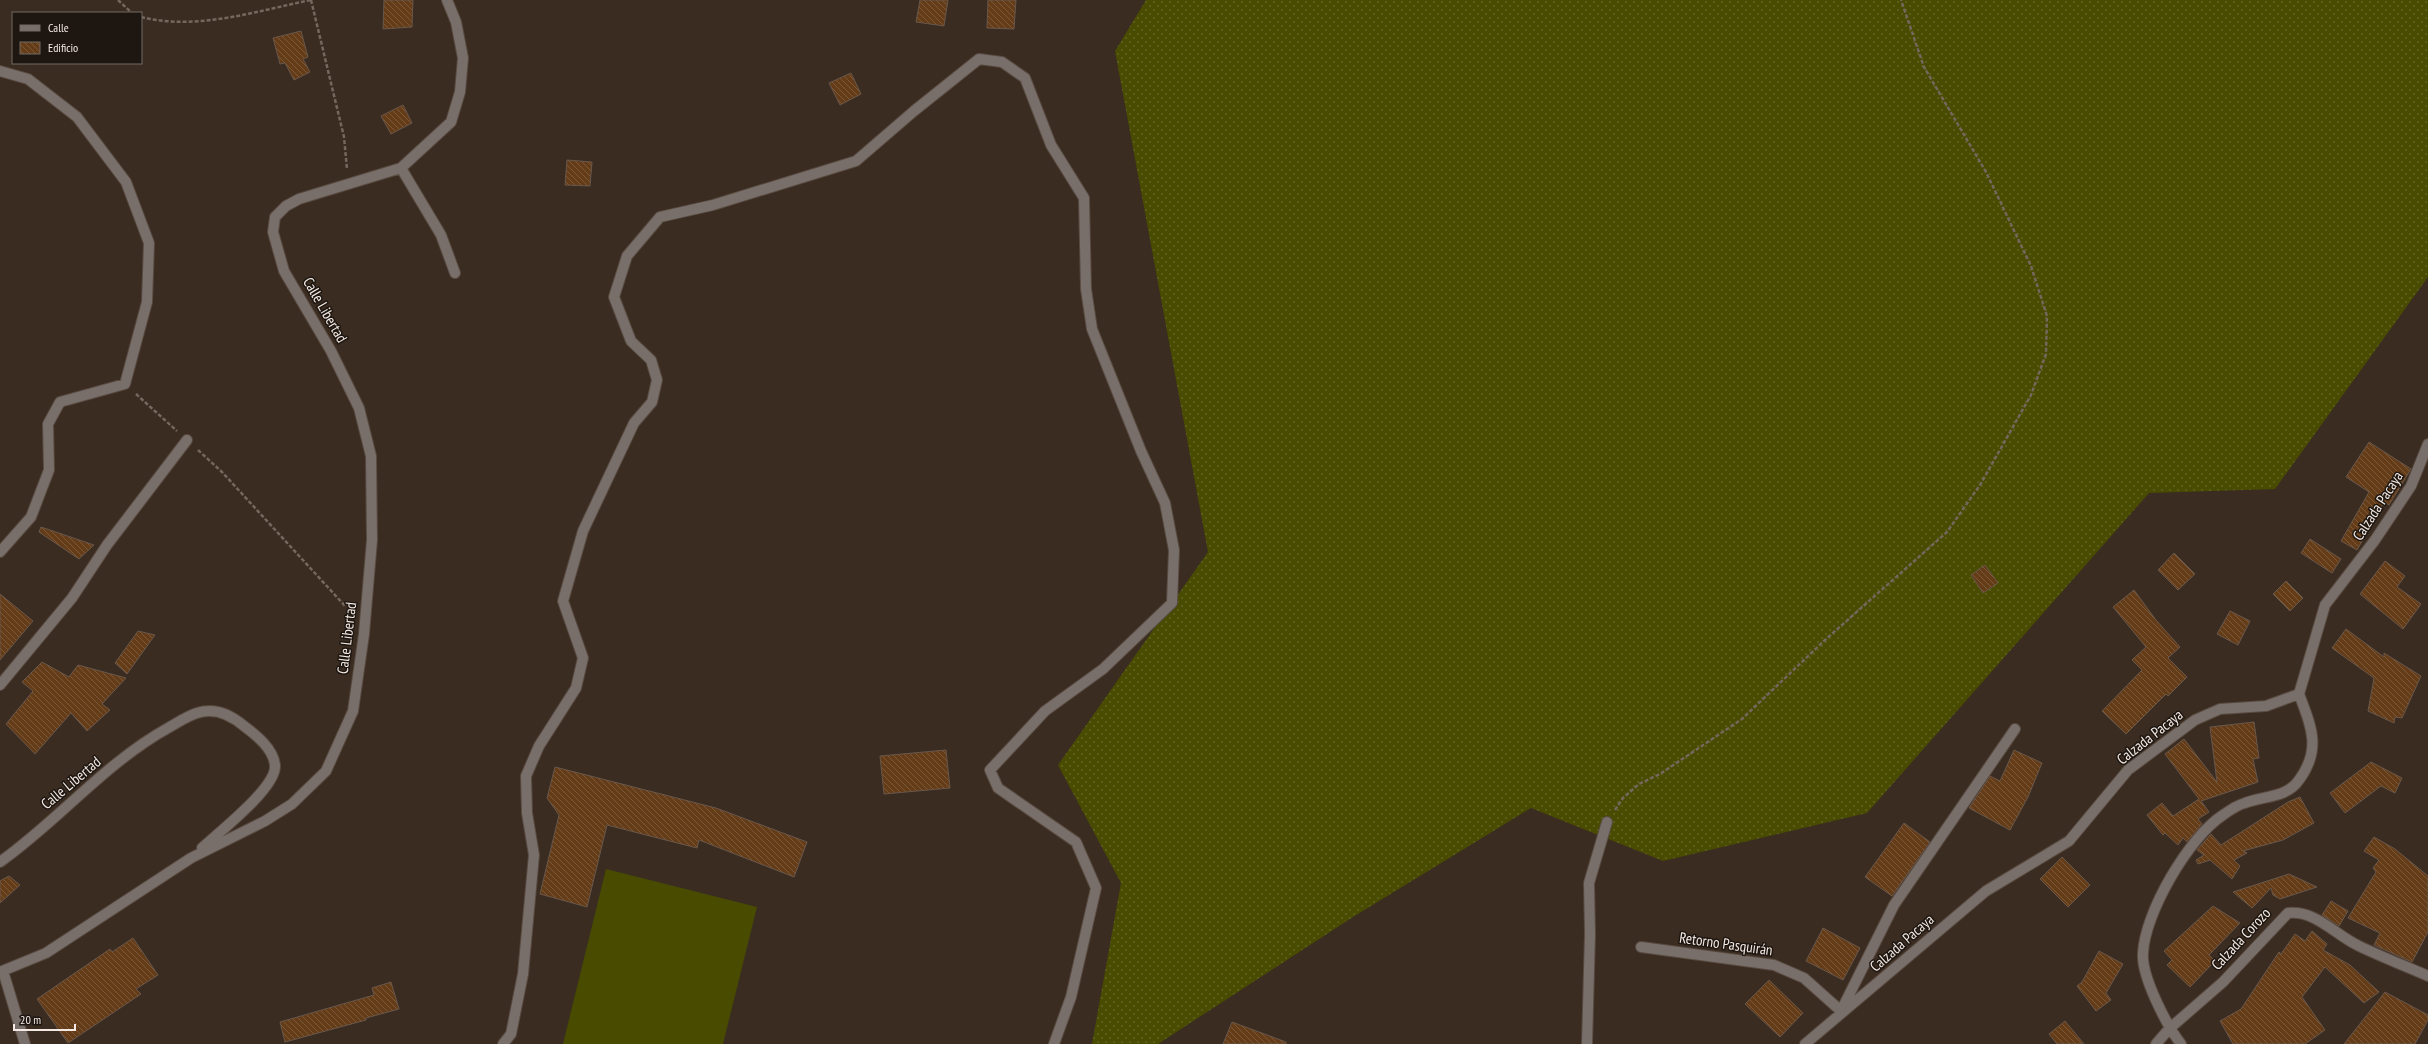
<svg xmlns="http://www.w3.org/2000/svg" width="2428" height="1044" font-family="'PT Sans Narrow',sans-serif">
<defs>
<pattern id="grass-dots" width="8" height="8" patternUnits="userSpaceOnUse"><rect width="8" height="8" fill="#484b00"/><path d="M2 2h.1M6 6h.1" fill="none" stroke="#636525" stroke-width="1.8" stroke-linecap="round"/></pattern>
<pattern id="building-back-hatch" width="6" height="6" patternUnits="userSpaceOnUse"><rect width="6" height="6" fill="#643c18"/><path d="M-1 5l2 2M0 0l6 6M5-1l2 2" fill="none" stroke="#7b5839"/></pattern>
</defs>
<rect width="100%" height="100%" fill="#3b2c21"/>
<path fill="url(#grass-dots)" d="M1146,0H2428V277L2275,489L2149,493L1867,813L1663,861L1531,808L1353,917L1158,1044H1092L1121,883L1058,765L1208,552L1115,51Z"/>
<path fill="#484b00" d="M606,869L757,907L723,1044H563Z"/>
<path fill="url(#building-back-hatch)" stroke="#68574b" d="M384,0H413L412,27L383,29Z
M920,0H948L944,26L916,22Z
M988,0H1016L1014,29L987,28Z
M301,31L308,57L303,59L310,72L294,80L285,63L280,64L273,38Z
M851,73L861,94L840,105L829,83Z
M403,105L412,123L391,134L381,116Z
M567,160L592,162L590,186L565,185Z
M2369,442L2411,469L2389,505L2384,502L2357,550L2341,541L2369,492L2346,477Z
M41,527L94,545L79,559L39,532Z
M2310,539L2341,559L2332,573L2301,553Z
M2174,553L2195,574L2178,590L2158,570Z
M2385,561L2405,576L2397,587L2421,604L2403,629L2360,594Z
M1985,565L1998,583L1983,593L1971,575Z
M2286,581L2303,598L2290,611L2273,594Z
M2134,590L2156,620L2180,647L2168,658L2187,677L2168,696L2166,694L2126,734L2102,711L2142,670L2132,660L2146,647L2113,607Z
M0,594L33,621L0,660Z
M2230,611L2250,621L2238,645L2217,634Z
M2346,629L2384,657V653L2421,676L2402,718L2395,717L2394,723L2368,711L2374,678L2332,648Z
M138,631L155,635L127,674L115,663Z
M42,662L69,677L78,665L126,678L102,704L110,710L87,731L71,713L35,754L6,724L33,691L22,682Z
M2254,722L2259,758L2253,759L2258,782L2201,801L2209,812L2198,819L2202,824L2187,842L2183,838L2178,845L2165,833L2163,835L2147,815L2162,803L2173,816L2199,799L2165,754L2184,739L2217,782L2210,727Z
M946,750L950,788L884,794L880,756Z
M2014,750L2042,763L2028,797L2010,830L1969,808L1990,776L2000,781Z
M2371,762L2402,778L2395,793L2381,786L2345,813L2330,793Z
M555,767L716,808L807,842L794,877L699,840L697,848L607,825L587,907L540,894L559,815L547,798Z
M2300,797L2314,823L2283,840L2243,851L2247,853L2234,860L2240,866L2232,879L2210,860L2198,864L2196,860L2204,855L2197,850L2211,834L2221,845L2288,802Z
M1904,823L1930,842L1892,896L1865,877Z
M2374,837L2395,849L2428,876V932L2412,962L2374,945L2380,933L2348,918L2376,872L2373,868L2379,860L2364,851Z
M2062,857L2090,885L2068,907L2040,879Z
M2289,874L2317,887L2280,899L2273,895L2271,888L2252,908L2233,892Z
M9,876L20,885L0,903V881Z
M2331,901L2348,911L2339,926L2322,915Z
M2213,906L2240,923L2209,955L2215,961L2190,987L2167,965L2172,960L2164,951Z
M1823,928L1860,948L1843,980L1806,961Z
M2312,931L2327,944L2323,950L2350,965L2379,992L2364,1003L2325,967L2302,997L2325,1030L2305,1044H2233L2220,1021L2241,1009L2279,952L2281,954L2295,934L2305,941Z
M133,938L158,975L136,989L141,994L68,1043L37,999L110,949L112,952Z
M2099,951L2123,964L2106,993L2111,1000L2096,1011L2077,986L2082,982Z
M1769,980L1803,1013L1780,1037L1745,1004Z
M391,982L399,1009L366,1018V1020L285,1042L280,1022L374,995L372,988Z
M2385,992L2428,1015V1020L2415,1044H2344Z
M2065,1021L2084,1044H2057L2049,1034Z
M1232,1022L1286,1042V1044H1223Z"/>
<g fill="none" stroke-linecap="round" stroke-linejoin="round">
<g stroke="#594a40" stroke-width="12">
<path id="minor" d="M0,71L28,79L77,117L126,182L149,243L147,302L125,384L60,402L48,424L49,470L31,517L0,552
M401,168L441,235L455,273
M0,685L72,598L107,545L187,440
M2299,694L2325,605L2375,540L2411,486L2428,444
M0,862C58,821 105,763 168,728C177,723 187,716 197,713C215,707 231,715 244,726C256,735 274,749 275,766C276,788 218,833 202,848
M1641,947L1774,965L1804,978L1841,1011L1894,905L2015,729
M3,971L25,1044
M0,972L46,953L191,858L265,821L292,804L326,771L353,711L364,634L372,540L371,456L359,408L331,351L284,271L273,232L275,217L286,206L299,199L401,168L451,122L460,92L463,58L456,22L447,0
M503,1044L511,1034L523,974L534,855L527,813L526,776L539,746L576,688L583,658L563,601L583,531L634,423L652,402L657,380L651,360L631,341L614,297L627,256L660,217L713,205L856,161L914,111L979,59L1002,62L1025,78L1051,145L1084,198L1086,289L1092,329L1141,451L1165,503L1174,550L1172,603L1103,669L1045,711L990,770L998,788L1076,842L1096,888L1071,997L1054,1044
M1587,1044L1590,934L1589,883L1607,822
M1805,1044L1986,891L2069,841L2128,770L2195,720L2220,709L2266,706L2299,694
M2156,1044L2169,1029L2223,982L2288,913C2316,910 2335,935 2359,946C2382,957 2405,966 2428,976
M2181,1044C2167,1026 2141,976 2143,953C2145,912 2189,837 2223,815C2230,810 2237,805 2245,803C2263,796 2287,798 2299,780C2322,749 2311,726 2299,694"/>
</g>
<path stroke="#75675d" stroke-width="2.5" stroke-dasharray="4 2" stroke-linecap="butt" d="M118,0L132,13
M311,0L344,137L347,169
M141,17C197,31 256,11 311,0
M136,394L177,431
M198,450L222,472L346,607
M1615,810L1623,798L1639,784L1660,774L1742,719L1825,640L1947,532L1980,485L2031,395L2046,354L2047,316L2031,266L1986,172L1924,67L1901,0"/>
<use href="#minor" stroke="#786f6b" stroke-width="10"/>
</g>
<g text-anchor="middle" stroke-width="3" stroke-linejoin="round" paint-order="stroke">
<g font-size="15" fill="#f4eae3" stroke="#1d1611">
<text transform="translate(325 310) rotate(60)" y="5">Calle Libertad</text>
<text transform="translate(2378 506) rotate(-57)" y="5">Calzada Pacaya</text>
<text transform="translate(347 638) rotate(-83)" y="5">Calle Libertad</text>
<text transform="translate(2150 737) rotate(-38)" y="5">Calzada Pacaya</text>
<text transform="translate(71 783) rotate(-40)" y="5">Calle Libertad</text>
<text transform="translate(2241 939) rotate(-47)" y="5">Calzada Corozo</text>
<text transform="translate(1902 943) rotate(-41)" y="5">Calzada Pacaya</text>
<text transform="translate(1726 944) rotate(8)" y="5">Retorno Pasquirán</text>
</g>
</g>
<rect x="12" y="12" width="130" height="52" fill="#1d1611" stroke="#736b65"/>
<rect x="20" y="25" width="20" height="6" fill="#786f6b" stroke="#736b65"/>
<text x="48" y="32" font-size="12" fill="#f4eae3">Calle</text>
<rect x="20" y="42" width="20" height="12" fill="url(#building-back-hatch)" stroke="#736b65"/>
<text x="48" y="52" font-size="12" fill="#f4eae3">Edificio</text>
<path d="M14 1024v6h61v-6" fill="none" stroke="#f4eae3" stroke-width="2"/>
<text x="20" y="1024" font-size="12" fill="#f4eae3" stroke="#1d1611" stroke-width="3" paint-order="stroke">20 m</text>
</svg>
